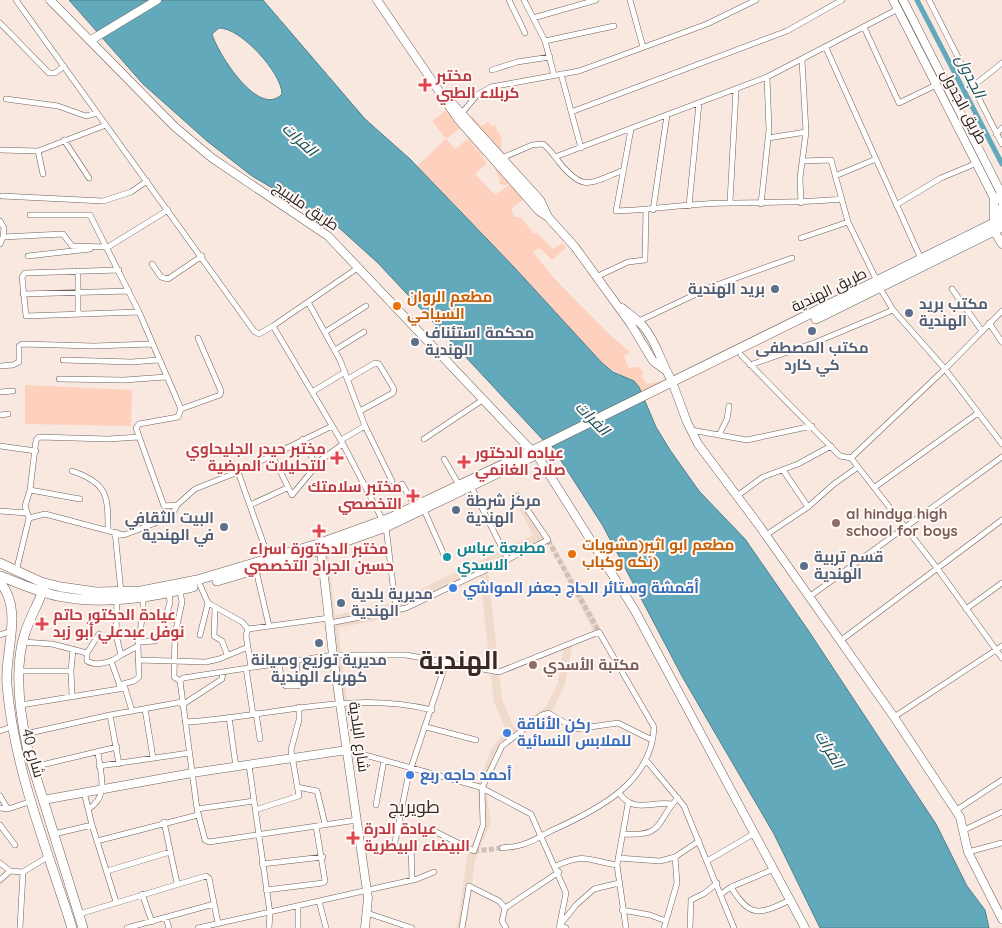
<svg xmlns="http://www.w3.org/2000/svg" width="1002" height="928" font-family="Quicksand,Cairo,sans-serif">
<rect width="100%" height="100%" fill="#f9e8e0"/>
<path fill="#efdacc" d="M526,498L543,530L551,540L600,627L593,631L549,543L488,572L502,699L514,728L546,707L558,682L564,646L573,641L565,684L552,712L516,734L499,754L486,789L491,823L475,860L466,928H457L467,857L482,822L477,788L491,750L506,730L494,702L480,576L396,616L338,628L347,700H337L317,554L328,551L335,615L392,603L533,535L516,502Z"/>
<path fill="#fdd1bd" d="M446,110L460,128L446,139L455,149L468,139L487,163L475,174L495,195L514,181L528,196L511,209L515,217H521L533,233H537L553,249L563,243L566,248L552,260L540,248L533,252L554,278L607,332L630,352L624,356L629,368L639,367L643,373L642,376L647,384L662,381L663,383L642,393C631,377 616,374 602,363L513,266L417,166L446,139L432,121Z
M462,117H473L481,126L488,122L493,127L496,125L497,131L502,138L501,149L506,155L513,181L506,185L499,184L500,180L491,159L482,155L466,136L467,130Z
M25,385L132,390L131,426L25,424Z"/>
<path fill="#62a9bb" stroke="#50808c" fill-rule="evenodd" d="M69,0H263L365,119L410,159L513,266L602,363L613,372L634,381L639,387L656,427L670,450L699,491L745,539L808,630L936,824L967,886L985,910L989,928H820L774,834L683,678L603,526L558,456L378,263L337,226L252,176L207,141L143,84ZM219,28C240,27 282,73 282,94C259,119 218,54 212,34Z"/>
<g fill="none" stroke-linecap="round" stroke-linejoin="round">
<path stroke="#62a9bb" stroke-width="5" d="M917,0L1002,164"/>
<path stroke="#cfc0b9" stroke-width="5" stroke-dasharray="5 2.5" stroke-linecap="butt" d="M548,540L599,632
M474,851L502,848"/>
<g stroke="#6e6059" stroke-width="6">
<path id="street" d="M16,0L254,331L259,334L273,326L359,267
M509,0L525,33
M524,0L545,41L554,75
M630,0L643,47
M929,0L1002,144
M533,18L596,0
M0,23L49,73H55L64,66
M864,27L899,103L936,85
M545,41L614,26
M826,48L921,259
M492,70L517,62L550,57
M561,74L581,148
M972,87L1002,63
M6,99L58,106L86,116L97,113
M571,112L787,31L842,0
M462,113L477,95L491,87L579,71L707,24L756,0
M631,129L616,211C654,210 692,203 730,203C768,202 804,203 841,199
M996,134L1002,128
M768,138L806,132
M64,140L89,178
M0,150L38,151L106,125
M38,151L43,174
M555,157L767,77L898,9
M502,158L532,145L543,144C549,148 554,156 559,162C584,193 590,183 624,170
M803,161L831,160L848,222L877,281
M835,176L876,159
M2,196L103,201L131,192L147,181
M730,202L736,90
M801,203L800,178L806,132L802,60
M761,204L769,130L767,77
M896,205L941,178L977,163
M689,206L699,103
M653,210L667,115
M30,215H90L139,312L181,409L178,417L139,424L136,428L164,506L177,505L195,489L238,472L332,426
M0,221L4,228L3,237
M801,238L848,222
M0,244L3,237L63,234L72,246L108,247L168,210
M28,256L90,249
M152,264L161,277L168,279L202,256
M119,270L25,273L22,277L26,316L139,312
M78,271V314
M596,277L628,262L645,260L646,210
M880,288L893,310L945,369L1002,444
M952,289L982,331
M23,294L129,291
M308,302L340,360L365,426L392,481
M639,321L711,287L792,258
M989,323L1002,342
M273,326L343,444L383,521
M325,332L366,306
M335,350L364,332
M741,355L840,456L851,458L937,568L1002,658
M63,360L132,362L158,360
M750,365L814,343L893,310
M0,366L13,365L19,362V346L22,344L94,346L152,344
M59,379L124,380L166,377
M348,379L375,363L379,364L394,389L393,393L360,411
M0,392L13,391
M312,392L345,372
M181,409L220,395L221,391L198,338
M0,415L8,414
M691,430L747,440L812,426
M719,435L727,419L729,406
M303,439L316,466
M424,439L484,399
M341,440L365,426
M0,446L36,451
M272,455L292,495L321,460L343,444
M851,458L945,369L1002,311
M444,459L459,485
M783,470L808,507
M72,471C108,483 108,496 108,531
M238,472L269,559
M402,484L415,506
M875,487L978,413
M472,488L508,560
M30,490L80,499
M737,496L763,477L798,464L831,446
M250,505L287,488
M424,510L445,557
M0,511L27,513
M29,518L25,506L30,490L36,440L39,437L108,439L139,437
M386,527L396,610
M115,532L121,592
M766,535L808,507L834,484L858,467
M256,570L269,626
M16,572L29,518L45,514L124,535L171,517L177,505
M200,585L208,603L242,622L248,629
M180,591L182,602L175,634L174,677L180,681
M169,593L170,602L163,628L175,634
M809,597L1002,457
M215,608L214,636L222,641L227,654
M966,609L1002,583
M330,623L406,608L548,540L518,496
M99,634L87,653V661C96,667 112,662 121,655L116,635L117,599
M0,635L11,631
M200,635L208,603
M840,641L1002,520
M23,642L52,644L87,653
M140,642L155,641L163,628
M121,655L138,646
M138,660L206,662L219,659L248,647
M111,661L120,686
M279,663L282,683L286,686H298L296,660
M251,667L246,635L248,629L329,618
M246,668L253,714
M20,671H71
M180,681L183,678L333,655H406L499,672L599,632L654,727C652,782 599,809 555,829C545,833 535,841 524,844C517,847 509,847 502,848
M180,681L197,809L205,840L209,842L357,820
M119,685L134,681L139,677L138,646L143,612V597
M72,696L71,671L73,649
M21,705L125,688L132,711
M182,705L222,679L223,672
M145,709L153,758
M256,713L260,739
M110,715L119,764
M229,717L236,767
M894,717L1002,646
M185,722C268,718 349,689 432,710
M426,727L476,740
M0,731L11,727
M25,734L110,715L182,702
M347,750L480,787L531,814L566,893L559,928
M646,760L684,806L734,928
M249,765L270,913L269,928
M99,766L189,753
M33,767L117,747
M297,787L317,791L325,824
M84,792L92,825L116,902
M619,793C634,814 650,801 672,804
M0,796L8,809
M376,805L384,760
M0,808L8,809L32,801
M88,809C110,797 100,772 98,752
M197,809L254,801
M255,810L299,796L291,750L299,720V707
M955,811L1002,780
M164,822L177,883
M0,825L15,845
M430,829L474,851L483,825L482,788L502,746L542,715L548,713L576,729L618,723L652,740
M962,831L1002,812
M54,834L92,825
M623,834C666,837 655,821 678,798
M97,841L198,815
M395,842L408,777L446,663
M411,842L412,880
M968,852L1002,843
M618,858L660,861L675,857L699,841
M707,861L755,833
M0,863L10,871
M262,864L323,857
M556,866C587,852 588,861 617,865
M107,871L170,852
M0,880L10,871L23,872L49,856
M731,887C750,918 759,915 790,900
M266,890L323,883L325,881L316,826
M142,894L152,922
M721,894L731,887L774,869
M319,901L326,928
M298,906V928
M622,910L650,915L666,921
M367,913L412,928
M79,914L206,876L209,878L218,923
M166,918L169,928
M20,928L23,872
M127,928L214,904
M198,928L417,879L434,872
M462,928L469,886L499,901L505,908
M506,928L502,921L505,908L559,872
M566,928L560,925L576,905L594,889L619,883
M626,928L617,865L628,804
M664,928L677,883L675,857
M690,928L691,900L705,893L717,883"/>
</g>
<g stroke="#6e6059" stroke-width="9">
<path id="secondary" d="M50,0L175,127L212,158L328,236L531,450
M377,0L458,119L539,211L548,217L575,247L630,323L653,361L664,369
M893,0L994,198V231L1002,244
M903,0L1000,191L1002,202
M91,40L157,0
M451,102L540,200L548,217
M1002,207V223
M622,308C629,314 637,319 643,326C657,342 661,363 672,381
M674,387L687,422L698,444L758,524L894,717L960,817L968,852L1002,919
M537,455L634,609L805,928
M321,550L333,655L368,898L365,928
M43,800L192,773L347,750"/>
</g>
<g stroke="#6e6059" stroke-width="10">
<path id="primary" d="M816,319L1002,227
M0,563L41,582L61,587L96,592L141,591L197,580L318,544L390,518L544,445L1002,219
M0,576C19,583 38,592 58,596C102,605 151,598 193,587
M217,581L321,550L386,527L548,449
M0,582C24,611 4,652 7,685C14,769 47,848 72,928
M44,587C39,603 30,617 25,633C13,669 20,715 28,751L83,928"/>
</g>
<use href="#street" stroke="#fff" stroke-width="5"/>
<use href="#secondary" stroke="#fff" stroke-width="8"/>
<use href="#primary" stroke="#fff" stroke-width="9"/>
</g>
<g fill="#e0444e" stroke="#fff8f5" stroke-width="2">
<path d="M422.5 77.5h5v5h5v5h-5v5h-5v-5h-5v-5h5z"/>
<path d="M334.5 450.5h5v5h5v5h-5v5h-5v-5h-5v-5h5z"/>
<path d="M461.5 454.5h5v5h5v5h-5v5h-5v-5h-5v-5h5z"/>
<path d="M410.5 488.5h5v5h5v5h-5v5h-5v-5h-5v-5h5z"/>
<path d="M316.5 523.5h5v5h5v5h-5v5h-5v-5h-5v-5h5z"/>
<path d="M39.5 616.5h5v5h5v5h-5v5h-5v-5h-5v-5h5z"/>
<path d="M350.5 830.5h5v5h5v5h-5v5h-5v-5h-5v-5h5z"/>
</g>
<g fill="#5c6f8a" stroke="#fff8f5" stroke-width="2">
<circle cx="775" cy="289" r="5"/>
<circle cx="909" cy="313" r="5"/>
<circle cx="812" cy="331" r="5"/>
<circle cx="415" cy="342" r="5"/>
<circle cx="456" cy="510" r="5"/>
<circle cx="224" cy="527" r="5"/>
<circle cx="804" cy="566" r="5"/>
<circle cx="341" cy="603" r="5"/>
<circle cx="319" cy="643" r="5"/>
</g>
<g fill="#e8710a" stroke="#fff8f5" stroke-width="2">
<circle cx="397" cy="306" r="5"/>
<circle cx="572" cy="554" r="5"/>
</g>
<g fill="#8d6e63" stroke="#fff8f5" stroke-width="2">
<circle cx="836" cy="523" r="5"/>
<circle cx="533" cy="665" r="5"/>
</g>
<circle fill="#0f9aa8" stroke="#fff8f5" stroke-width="2" cx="447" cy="557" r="5"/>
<g fill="#3f7fe0" stroke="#fff8f5" stroke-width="2">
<circle cx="453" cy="588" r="5"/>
<circle cx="507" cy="733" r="5"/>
<circle cx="410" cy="775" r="5"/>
</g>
<g text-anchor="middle" stroke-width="4" stroke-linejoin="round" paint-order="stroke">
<g font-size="15" font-weight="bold" fill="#be3a42" stroke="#fff8f5" text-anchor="start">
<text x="436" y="81">مختبر<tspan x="436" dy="17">كربلاء الطبي</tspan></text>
<text x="326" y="454" text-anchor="end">مختبر حيدر الجليحاوي<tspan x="326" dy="17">للتحليلات المرضية</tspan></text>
<text x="475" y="458">عياده الدكتور<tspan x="475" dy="17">صلاح الغانمي</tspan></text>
<text x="402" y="492" text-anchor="end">مختبر سلامتك<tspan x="402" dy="17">التخصصي</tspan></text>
<text x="319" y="554" text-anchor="middle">مختبر الدكتورة اسراء<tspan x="319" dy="17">حسين الجراح التخصصي</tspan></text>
<text x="53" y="620">عيادة الدكتور حاتم<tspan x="53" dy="17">نوفل عبدعلي أبو زبد</tspan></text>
<text x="364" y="834">عيادة الدرة<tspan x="364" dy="17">البيضاء البيطرية</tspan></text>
</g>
<g font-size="15" fill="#27211e" stroke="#fff8f5">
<text transform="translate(964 107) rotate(62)" y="5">طريق الجدول</text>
<text transform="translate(306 206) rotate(34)" y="5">طريق مليبيج</text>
<text transform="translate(829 290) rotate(-26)" y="5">طريق الهندية</text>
<text transform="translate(359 737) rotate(82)" y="5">شارع البلدية</text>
<text transform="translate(33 753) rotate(75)" y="5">شارع 40</text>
</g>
<g font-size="15" font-weight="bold" fill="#4e5e75" stroke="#fff8f5" text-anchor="start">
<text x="765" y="294" text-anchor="end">بريد الهندية</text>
<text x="919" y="309">مكتب بريد<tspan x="919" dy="17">الهندية</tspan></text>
<text x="425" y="338">محكمة استئناف<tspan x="425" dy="17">الهندية</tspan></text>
<text x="812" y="353" text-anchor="middle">مكتب المصطفى<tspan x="812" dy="17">كي كارد</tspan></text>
<text x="466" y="506">مركز شرطة<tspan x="466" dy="17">الهندية</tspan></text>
<text x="214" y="523" text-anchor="end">البيت الثقافي<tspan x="214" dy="17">في الهندية</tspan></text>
<text x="814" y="562">قسم تربية<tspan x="814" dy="17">الهندية</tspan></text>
<text x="351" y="599">مديرية بلدية<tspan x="351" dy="17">الهندية</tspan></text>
<text x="319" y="665" text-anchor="middle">مديرية توزيع وصيانة<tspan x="319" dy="17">كهرباء الهندية</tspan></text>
</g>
<g font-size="15" font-weight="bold" fill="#c56008" stroke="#fff8f5" text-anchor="start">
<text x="407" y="302">مطعم الروان<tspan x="407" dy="17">السياحي</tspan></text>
<text x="582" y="550">مطعم ابو اثير(مشويات<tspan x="582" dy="17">تكه وكباب)</tspan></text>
</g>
<g font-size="15" font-weight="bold" fill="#785e54" stroke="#fff8f5" text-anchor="start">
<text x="846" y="519">al hindya high<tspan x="846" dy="17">school for boys</tspan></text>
<text x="543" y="670">مكتبة الأسدي</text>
</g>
<g font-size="15" font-weight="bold" fill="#0d838f" stroke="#fff8f5" text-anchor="start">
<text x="457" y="553">مطبعة عباس<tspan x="457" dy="17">الاسدي</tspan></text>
</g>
<g font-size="15" font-weight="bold" fill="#366cbe" stroke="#fff8f5" text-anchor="start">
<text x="463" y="593">أقمشة وستائر الحاج جعفر المواشي</text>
<text x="517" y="729">ركن الأناقة<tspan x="517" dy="17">للملابس النسائية</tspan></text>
<text x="420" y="780">أحمد حاجه ربع</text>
</g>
<g font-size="16" font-style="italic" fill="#13515e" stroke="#fff8f5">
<text transform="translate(971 76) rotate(63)" y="6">الجدول</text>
<text transform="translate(300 139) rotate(43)" y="6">الفرات</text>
<text transform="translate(593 418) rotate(45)" y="6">الفرات</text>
<text transform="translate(830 749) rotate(59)" y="6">الفرات</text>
</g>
<g font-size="18" fill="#362923" stroke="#fff8f5">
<text x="414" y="813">طويريج</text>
</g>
<g font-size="25" font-weight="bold" fill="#362923" stroke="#fff8f5">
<text x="459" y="669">الهندية</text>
</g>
</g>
</svg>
